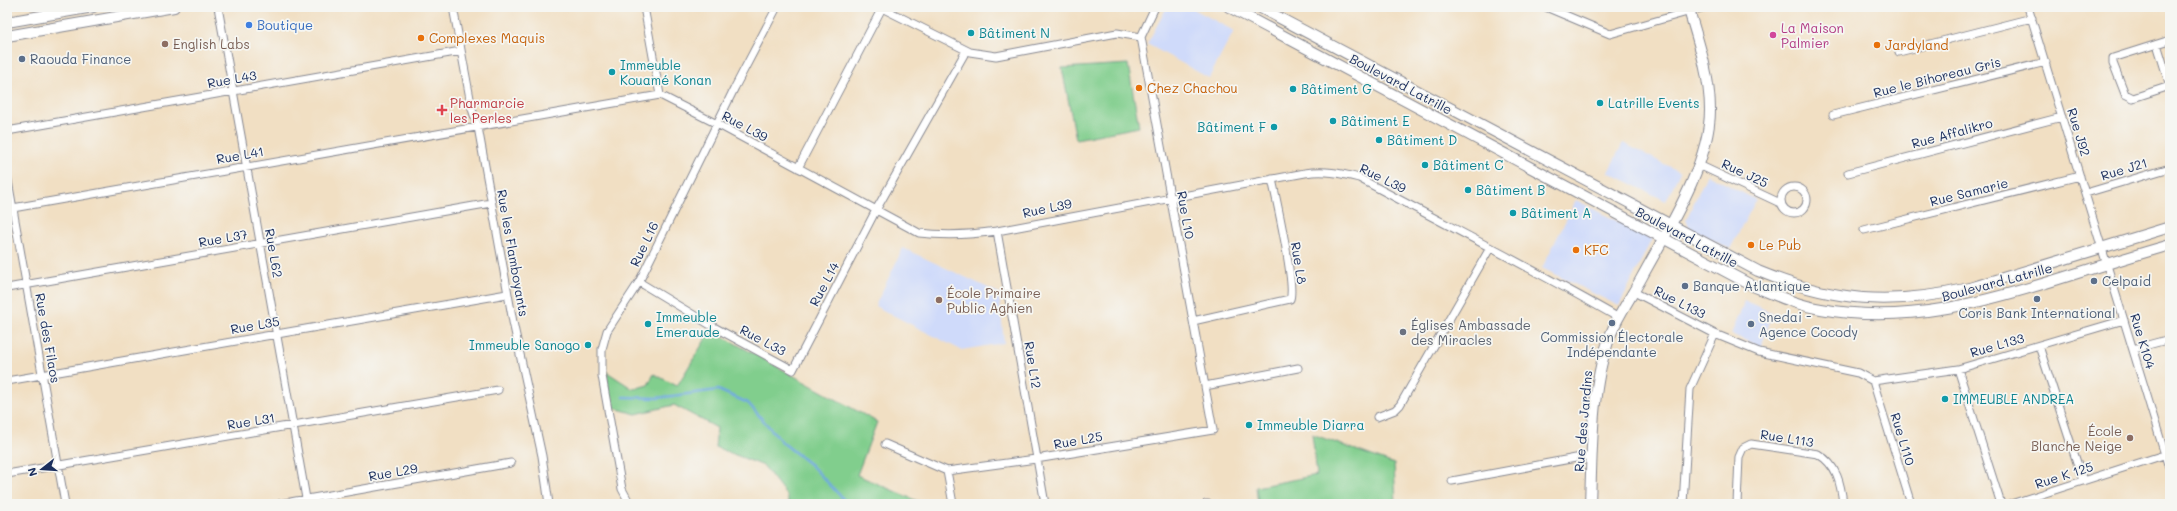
<svg xmlns="http://www.w3.org/2000/svg" width="2177" height="511" font-family="Mali,sans-serif">
<rect width="100%" height="100%" fill="#f6f6f2"/>
<filter id="ink" filterUnits="userSpaceOnUse"><feTurbulence type="fractalNoise" baseFrequency=".025" numOctaves="2"/><feDisplacementMap in="SourceGraphic" scale="8" xChannelSelector="R" yChannelSelector="G"/><feConvolveMatrix kernelMatrix="1 2 1 2 8 2 1 2 1" color-interpolation-filters="sRGB"/></filter>
<filter id="wash" filterUnits="userSpaceOnUse"><feTurbulence type="fractalNoise" baseFrequency=".012" numOctaves="4" result="noise"/><feDisplacementMap in="SourceGraphic" scale="16" xChannelSelector="R" yChannelSelector="G"/><feGaussianBlur stdDeviation="0.9" result="paint"/><feColorMatrix in="noise" values="0 0 0 0 0 0 0 0 0 0 0 0 0 0 0 0 0 1.4 0 .05"/><feComposite in="paint" operator="in"/></filter>
<g filter="url(#wash)">
<rect width="100%" height="100%" fill="#f1dfc3"/>
<path fill="#cfdafa" d="M1167,7H1190L1234,31L1209,78L1147,44Z
M1623,143L1680,172L1666,201L1608,172Z
M1707,174L1756,200L1730,249L1690,228L1686,220Z
M1576,200L1652,239L1619,306L1542,268Z
M903,248L999,293L1004,343L961,350L875,306Z
M1745,301L1773,313L1761,347L1731,334Z"/>
<path fill="#81ce8d" stroke="#4e7e76" d="M1128,64L1139,127L1076,139L1062,68Z
M711,330L877,422L857,475L924,504H789L787,496L764,466L715,447L717,428L674,405L636,414L610,407L607,372L633,389L648,385L654,374L677,386Z
M1312,434L1394,464L1396,504H1258L1256,487L1317,475Z"/>
<g fill="none" stroke-linecap="round" stroke-linejoin="round">
<path stroke="#70a9e0" stroke-width="2.5" d="M623,397L657,398L718,390L748,403L783,443L811,465L848,504"/>
</g>
</g>
<g filter="url(#ink)">
<g fill="none" stroke-linecap="round" stroke-linejoin="round">
<g stroke="#868790" stroke-width="9">
<path id="minor" d="M218,7L307,504
M453,7L472,109L478,127L513,322L542,456L549,504
M644,7L660,95
M880,7L970,52L996,56L1117,33L1141,37
M1546,7L1610,34L1705,7
M2028,7L2170,471
M2170,40L2113,58V63L2125,94L2133,98L2170,86
M2157,44L2170,86
M1899,52L2032,18
M1833,115L2046,62
M7,131L461,51
M1699,165L1780,203
M798,168L882,8
M1848,173L2062,117
M7,175L65,504
M1781 200a13 13 0 1 1 26 0a13 13 0 1 1-26 0Z
M2086,193L2170,168
M7,209L660,95L717,124L919,233C946,236 970,235 997,231L1305,173C1324,170 1340,173 1359,178C1446,225 1534,269 1619,318
M1864,230L2080,176
M997,231L1045,504
M639,282L712,326L793,370L876,210L966,51
M7,288L491,203
M1634,292L1715,334L1759,352L1858,373L1873,381
M1193,321L1290,299C1296,286 1276,198 1272,179
M2039,346L2083,481
M2133,349L2170,339
M1958,369L2001,504
M7,381L507,294
M1873,381L1958,369L2124,320
M1873,381L1911,504
M1205,386L1298,368
M1377,417L1395,410L1400,405L1490,248
M885,444L947,471
M947,471L1036,459L1213,430L1141,37L1155,7
M947,471L953,504
M7,474L498,390
M1452,481L1592,455
M279,504L511,463
M630,504L622,489L602,376V349L607,331L639,282L735,87L777,7
M1206,504H1208
M1683,504L1690,389L1715,334
M1737,504L1739,457L1743,448L1751,444L1818,454C1837,465 1841,484 1843,504
M2011,504L2170,453"/>
</g>
<g stroke="#868790" stroke-width="12">
<path id="secondary" d="M1229,7L1753,286C1775,295 1797,305 1821,309C1906,325 1986,302 2065,277C2100,266 2135,255 2170,245
M1259,7L1758,271C1833,302 1891,306 1970,288L2170,227
M7,22L93,7
M7,36L174,7
M1590,504C1592,454 1591,391 1607,345C1614,321 1630,299 1642,277C1667,231 1710,164 1710,110C1710,76 1698,40 1688,7"/>
</g>
<use href="#minor" stroke="#fff" stroke-width="7"/>
<use href="#secondary" stroke="#fff" stroke-width="10"/>
</g>
</g>
<circle fill="#3f7fe0" stroke="#f6f6f2" stroke-width="1.5" cx="249" cy="25" r="4"/>
<g fill="#0f9aa8" stroke="#f6f6f2" stroke-width="1.5">
<circle cx="971" cy="33" r="4"/>
<circle cx="612" cy="72" r="4"/>
<circle cx="1293" cy="89" r="4"/>
<circle cx="1600" cy="103" r="4"/>
<circle cx="1333" cy="121" r="4"/>
<circle cx="1274" cy="127" r="4"/>
<circle cx="1379" cy="140" r="4"/>
<circle cx="1425" cy="165" r="4"/>
<circle cx="1468" cy="190" r="4"/>
<circle cx="1513" cy="213" r="4"/>
<circle cx="648" cy="324" r="4"/>
<circle cx="588" cy="345" r="4"/>
<circle cx="1945" cy="399" r="4"/>
<circle cx="1249" cy="425" r="4"/>
</g>
<circle fill="#d1479c" stroke="#f6f6f2" stroke-width="1.5" cx="1773" cy="35" r="4"/>
<g fill="#e8710a" stroke="#f6f6f2" stroke-width="1.5">
<circle cx="421" cy="38" r="4"/>
<circle cx="1877" cy="45" r="4"/>
<circle cx="1139" cy="88" r="4"/>
<circle cx="1751" cy="245" r="4"/>
<circle cx="1576" cy="250" r="4"/>
</g>
<g fill="#8d6e63" stroke="#f6f6f2" stroke-width="1.5">
<circle cx="165" cy="44" r="4"/>
<circle cx="939" cy="300" r="4"/>
<circle cx="2130" cy="438" r="4"/>
</g>
<g fill="#5c6f8a" stroke="#f6f6f2" stroke-width="1.5">
<circle cx="22" cy="59" r="4"/>
<circle cx="2094" cy="281" r="4"/>
<circle cx="1685" cy="286" r="4"/>
<circle cx="2037" cy="299" r="4"/>
<circle cx="1612" cy="323" r="4"/>
<circle cx="1751" cy="324" r="4"/>
</g>
<path fill="#e0444e" stroke="#f6f6f2" stroke-width="1.5" d="M440 104h4v4h4v4h-4v4h-4v-4h-4v-4h4z"/>
<circle fill="#6b7280" stroke="#f6f6f2" stroke-width="1.5" cx="1403" cy="332" r="4"/>
<g text-anchor="middle" stroke-width="3.5" stroke-linejoin="round" paint-order="stroke">
<g font-size="13" fill="#366cbe" stroke="#f6f6f2" text-anchor="start">
<text x="257" y="30">Boutique</text>
</g>
<g font-size="13" fill="#b23c85" stroke="#f6f6f2" text-anchor="start">
<text x="1781" y="33">La Maison<tspan x="1781" dy="15">Palmier</tspan></text>
</g>
<g font-size="13" fill="#0d838f" stroke="#f6f6f2" text-anchor="start">
<text x="979" y="38">Bâtiment N</text>
<text x="620" y="70">Immeuble<tspan x="620" dy="15">Kouamé Konan</tspan></text>
<text x="1301" y="94">Bâtiment G</text>
<text x="1608" y="108">Latrille Events</text>
<text x="1341" y="126">Bâtiment E</text>
<text x="1266" y="132" text-anchor="end">Bâtiment F</text>
<text x="1387" y="145">Bâtiment D</text>
<text x="1433" y="170">Bâtiment C</text>
<text x="1476" y="195">Bâtiment B</text>
<text x="1521" y="218">Bâtiment A</text>
<text x="656" y="322">Immeuble<tspan x="656" dy="15">Emeraude</tspan></text>
<text x="580" y="350" text-anchor="end">Immeuble Sanogo</text>
<text x="1953" y="404">IMMEUBLE ANDREA</text>
<text x="1257" y="430">Immeuble Diarra</text>
</g>
<g font-size="13" fill="#c56008" stroke="#f6f6f2" text-anchor="start">
<text x="429" y="43">Complexes Maquis</text>
<text x="1885" y="50">Jardyland</text>
<text x="1147" y="93">Chez Chachou</text>
<text x="1759" y="250">Le Pub</text>
<text x="1584" y="255">KFC</text>
</g>
<g font-size="13" fill="#785e54" stroke="#f6f6f2" text-anchor="start">
<text x="173" y="49">English Labs</text>
<text x="947" y="298">École Primaire<tspan x="947" dy="15">Public Aghien</tspan></text>
<text x="2122" y="436" text-anchor="end">École<tspan x="2122" dy="15">Blanche Neige</tspan></text>
</g>
<g font-size="13" fill="#4e5e75" stroke="#f6f6f2" text-anchor="start">
<text x="30" y="64">Raouda Finance</text>
<text x="2102" y="286">Celpaid</text>
<text x="1693" y="291">Banque Atlantique</text>
<text x="2037" y="318" text-anchor="middle">Coris Bank International</text>
<text x="1759" y="322">Snedai -<tspan x="1759" dy="15">Agence Cocody</tspan></text>
<text x="1612" y="342" text-anchor="middle">Commission Électorale<tspan x="1612" dy="15">Indépendante</tspan></text>
</g>
<g font-size="13" fill="#1b2f5e" stroke="#f6f6f2">
<text transform="translate(1937 77) rotate(-14)" y="5">Rue le Bihoreau Gris</text>
<text transform="translate(232 79) rotate(-10)" y="5">Rue L43</text>
<text transform="translate(1401 84) rotate(28)" y="5">Boulevard Latrille</text>
<text transform="translate(745 126) rotate(28)" y="5">Rue L39</text>
<text transform="translate(2079 132) rotate(73)" y="5">Rue J92</text>
<text transform="translate(1952 133) rotate(-15)" y="5">Rue Affalikro</text>
<text transform="translate(240 155) rotate(-10)" y="5">Rue L41</text>
<text transform="translate(2124 169) rotate(-17)" y="5">Rue J21</text>
<text transform="translate(1745 173) rotate(25)" y="5">Rue J25</text>
<text transform="translate(1383 178) rotate(26)" y="5">Rue L39</text>
<text transform="translate(1969 192) rotate(-14)" y="5">Rue Samarie</text>
<text transform="translate(1047 208) rotate(-12)" y="5">Rue L39</text>
<text transform="translate(1186 215) rotate(80)" y="5">Rue L10</text>
<text transform="translate(1687 237) rotate(28)" y="5">Boulevard Latrille</text>
<text transform="translate(223 238) rotate(-10)" y="5">Rue L37</text>
<text transform="translate(644 244) rotate(-64)" y="5">Rue L16</text>
<text transform="translate(274 253) rotate(80)" y="5">Rue L62</text>
<text transform="translate(513 253) rotate(80)" y="5">Rue les Flamboyants</text>
<text transform="translate(1299 263) rotate(81)" y="5">Rue L8</text>
<text transform="translate(1997 282) rotate(-15)" y="5">Boulevard Latrille</text>
<text transform="translate(824 284) rotate(-62)" y="5">Rue L14</text>
<text transform="translate(1680 302) rotate(27)" y="5">Rue L133</text>
<text transform="translate(255 325) rotate(-10)" y="5">Rue L35</text>
<text transform="translate(48 338) rotate(80)" y="5">Rue des Filaos</text>
<text transform="translate(763 340) rotate(28)" y="5">Rue L33</text>
<text transform="translate(2143 341) rotate(73)" y="5">Rue K104</text>
<text transform="translate(1997 345) rotate(-16)" y="5">Rue L133</text>
<text transform="translate(1033 365) rotate(81)" y="5">Rue L12</text>
<text transform="translate(251 421) rotate(-9)" y="5">Rue L31</text>
<text transform="translate(1583 421) rotate(-85)" y="5">Rue des Jardins</text>
<text transform="translate(1787 438) rotate(9)" y="5">Rue L113</text>
<text transform="translate(1903 439) rotate(73)" y="5">Rue L110</text>
<text transform="translate(1078 440) rotate(-10)" y="5">Rue L25</text>
<text transform="translate(393 472) rotate(-10)" y="5">Rue L29</text>
<text transform="translate(2064 475) rotate(-18)" y="5">Rue K 125</text>
</g>
<g font-size="13" fill="#be3a42" stroke="#f6f6f2" text-anchor="start">
<text x="450" y="108">Pharmarcie<tspan x="450" dy="15">les Perles</tspan></text>
</g>
<g font-size="13" fill="#5b616d" stroke="#f6f6f2" text-anchor="start">
<text x="1411" y="330">Églises Ambassade<tspan x="1411" dy="15">des Miracles</tspan></text>
</g>
</g>
<rect width="2177" height="511" fill="none" stroke="#f6f6f2" stroke-width="24"/>
<g transform="translate(42 469) rotate(253)" stroke="#f6f6f2" stroke-width="3" paint-order="stroke">
<path d="M0-3L7 15L0 10L-7 15Z" fill="#1b2f5e"/>
<text y="-6" font-size="11" font-weight="bold" text-anchor="middle" fill="#1b2f5e">N</text>
</g>
</svg>
